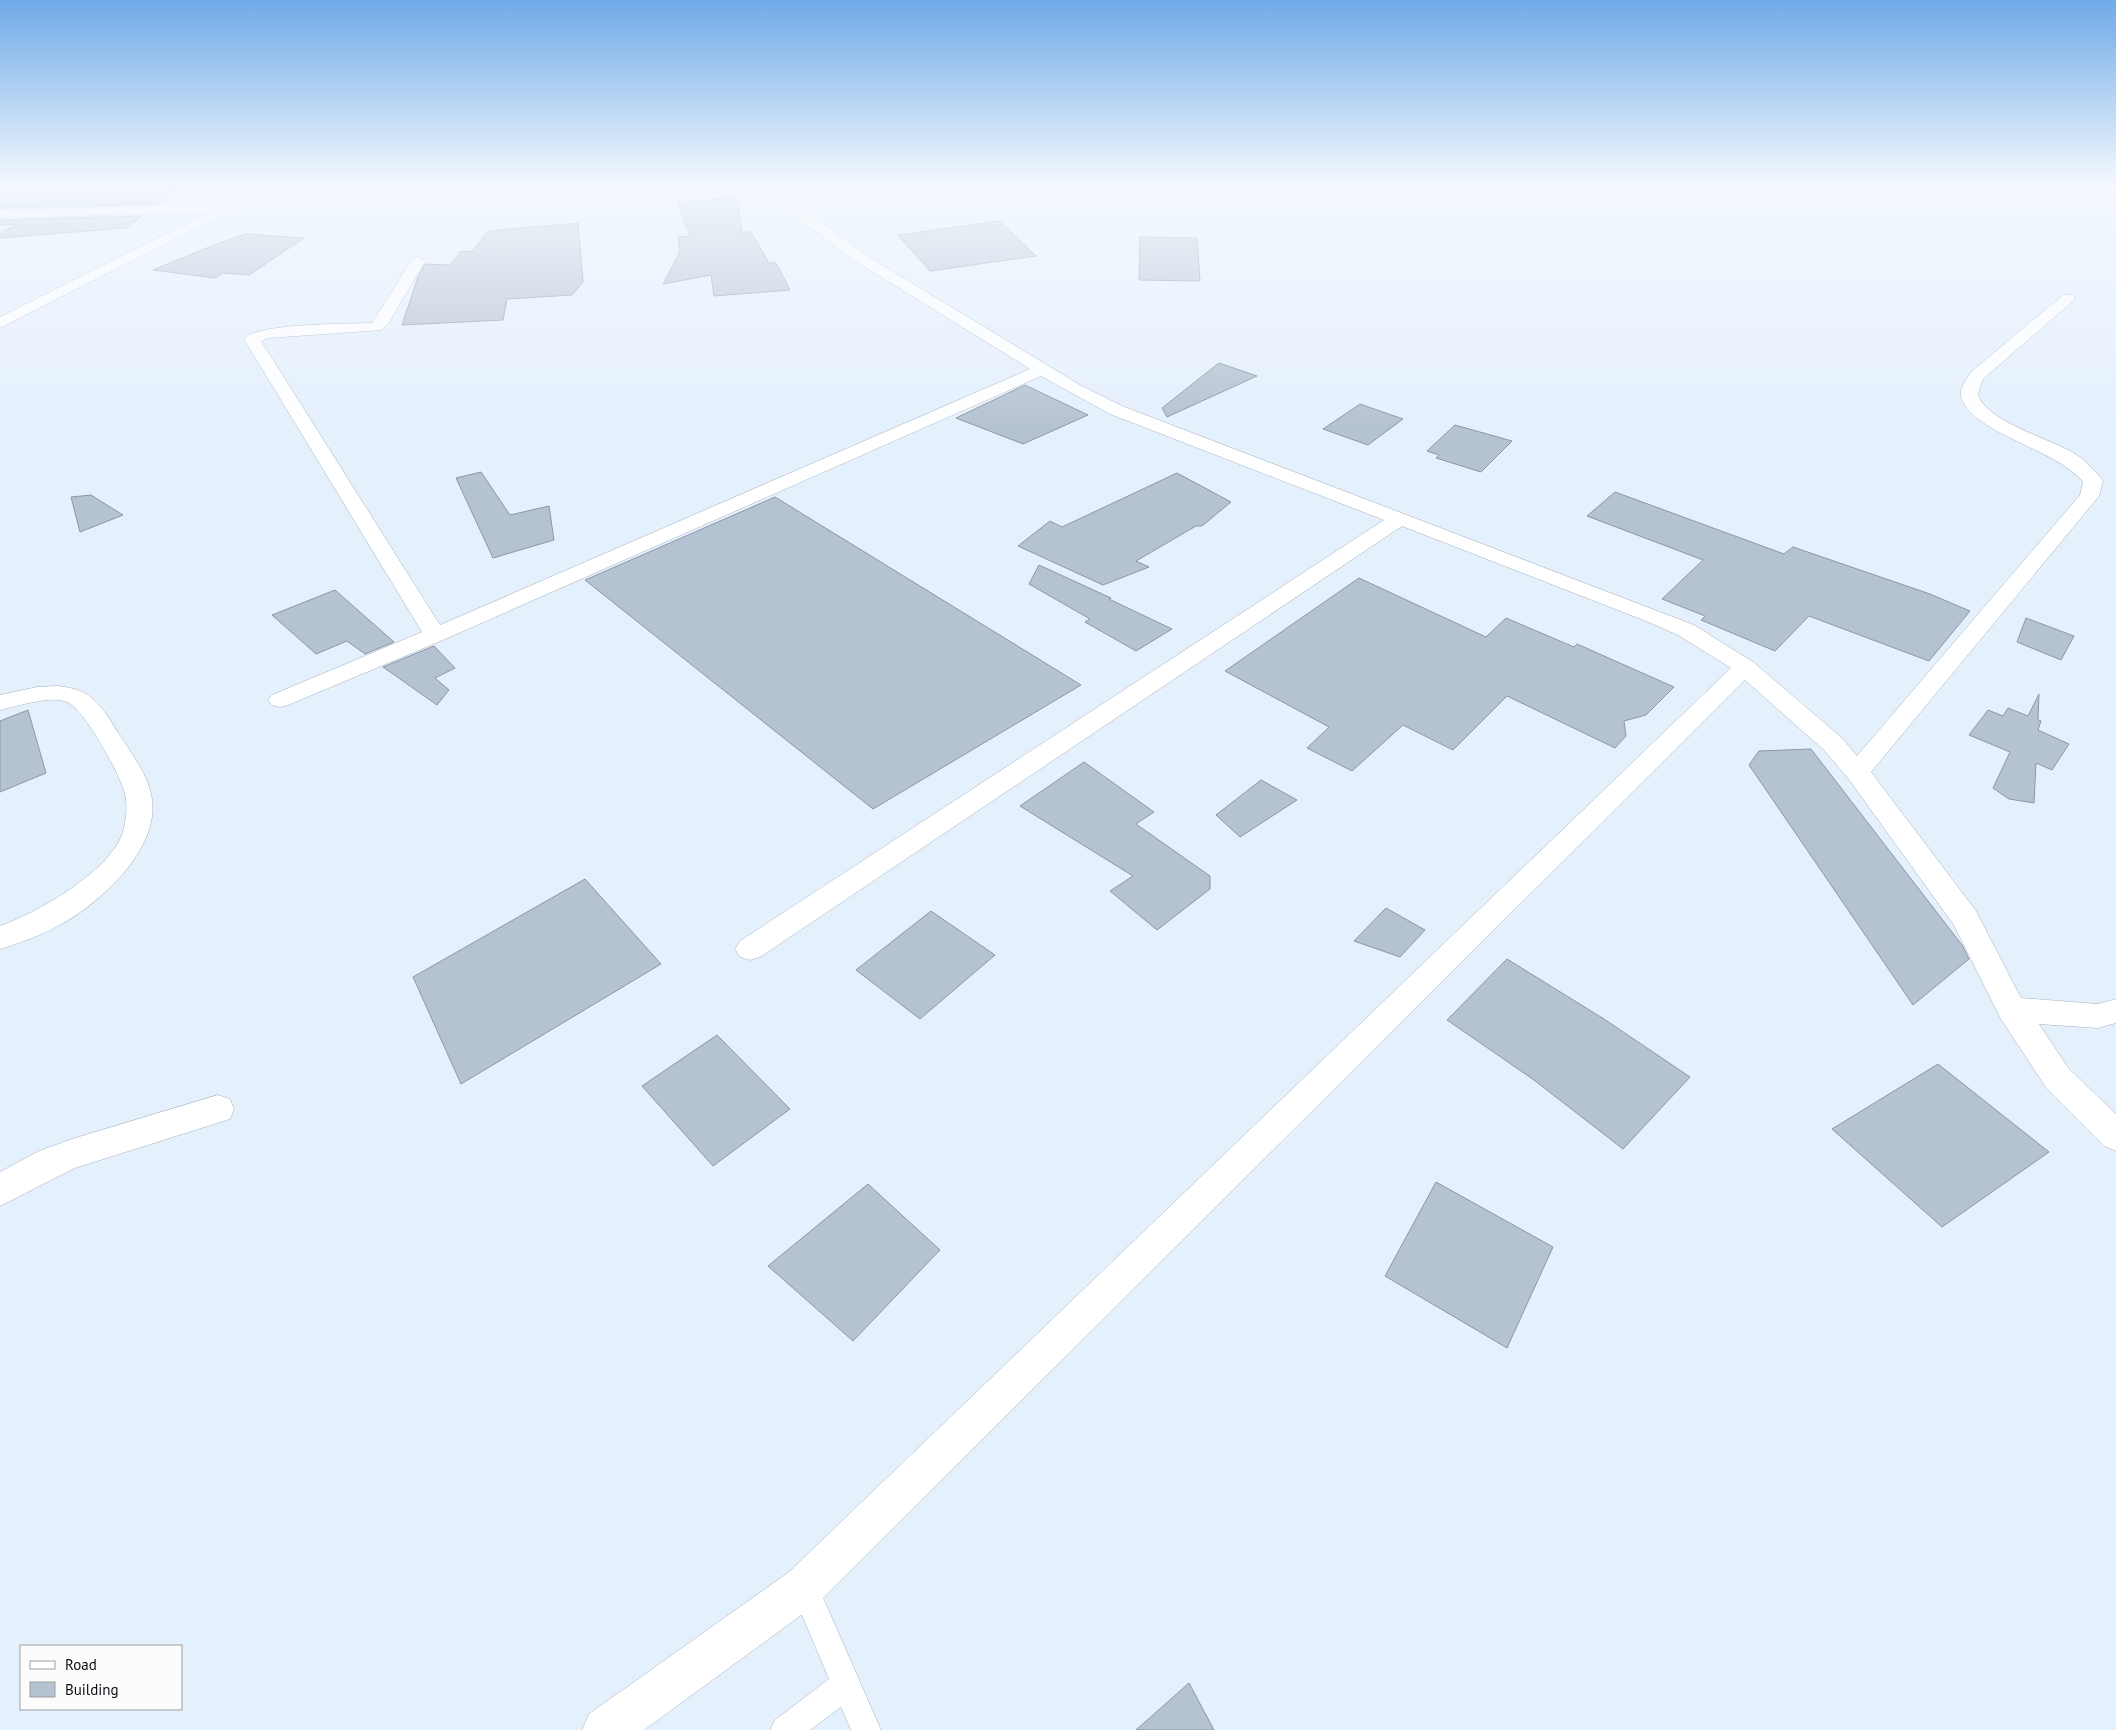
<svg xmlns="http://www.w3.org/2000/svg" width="2116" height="1730" font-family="'PT Sans',sans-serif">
<rect width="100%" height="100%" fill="#e5f0fd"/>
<path fill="#b5c2d1" stroke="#8b97a5" d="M158,185H182L158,204L0,208V194Z
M737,197L742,232H751L769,263H776L790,290L714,296L711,275L663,284L680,252L678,237L690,236L678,203Z
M142,216L126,228L0,238V234L16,224L0,225V220Z
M1000,221L1036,256L930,271L898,235Z
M578,223L583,282L572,295L507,299L503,320L402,325L418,277L425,264L450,265L460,252L473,251L488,231Z
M246,234L304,238L249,275L223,273L215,278L153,270L214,245Z
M1140,237L1197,238L1200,281L1139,280Z
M1219,363L1257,376L1167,417L1162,408Z
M1025,385L1088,415L1023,444L956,418Z
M1360,404L1403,419L1368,445L1323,429Z
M1455,425L1512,441L1481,472L1436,458L1439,455L1427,451Z
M481,472L510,515L549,506L554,540L493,558L456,478Z
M1177,473L1231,502L1202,526H1196L1136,561L1149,567L1103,585L1018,546L1050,521L1062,527Z
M1615,492L1784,554L1793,547L1930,594L1970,611L1929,661L1809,616L1775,651L1701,620L1705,616L1662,599L1703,560L1587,516Z
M91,495L123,515L80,532L71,497Z
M775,497L1081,685L873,809L585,580Z
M1039,565L1111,598L1109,599L1172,629L1136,651L1085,622L1090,619L1029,584Z
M1359,578L1486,637L1506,618L1574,647L1577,644L1674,687L1646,715L1624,721L1626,736L1615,748L1507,696L1453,750L1403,725L1352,771L1307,748L1329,727L1225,671Z
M335,590L394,642L365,654L347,641L316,654L272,615Z
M2026,618L2074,636L2061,660L2017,642Z
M434,646L455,668L435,678L449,690L437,705L383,667Z
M2039,694L2038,720L2041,721L2038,730L2069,744L2052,770L2036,763L2034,803L2009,799L1993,788L2010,752L1969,735L1988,710L2003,716L2008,708L2028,716Z
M28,710L46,773L0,792V721Z
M1811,749L1962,945L1969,959L1913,1005L1749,765L1759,751Z
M1084,762L1154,812L1136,824L1210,876V889L1157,930L1110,891L1133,876L1020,806Z
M1261,780L1297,800L1240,837L1216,815Z
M585,879L661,964L461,1084L413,977Z
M1386,908L1425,930L1400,957L1354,941Z
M931,911L995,955L920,1019L856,970Z
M1507,959L1604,1019L1690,1077L1623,1149L1534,1080L1447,1020Z
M717,1035L790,1109L713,1166L642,1086Z
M1938,1064L2049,1152L1942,1227L1832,1129Z
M1436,1182L1553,1247L1507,1348L1385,1276Z
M868,1184L940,1250L853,1341L768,1266Z
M1189,1683L1214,1730H1136Z"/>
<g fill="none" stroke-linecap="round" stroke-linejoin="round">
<g stroke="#a5b1c0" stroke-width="1">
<path id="service" d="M804,1573L814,1577L881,1730H851L841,1707L810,1730H770L775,1720L829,1679L790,1587L794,1577Z"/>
</g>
<g stroke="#a5b1c0" stroke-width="1">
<path id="minor" d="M264,185H280L0,328V317L209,212L0,218V210L215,204L220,206Z
M773,185H785L799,206L867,256L1080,385L1122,406L1694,625L1753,662L1842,738L1857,756L2080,495L2083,482C2055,448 1973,434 1961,397C1959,388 1967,379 1971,372L2063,295H2073L2075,298L2073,301L1983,379L1978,394C1985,421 2048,438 2072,452C2084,459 2094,469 2103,481L2099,496L1871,772L1976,911L2021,998L2098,1004L2116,999V1023L2098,1028L2039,1024L2069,1069L2116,1114V1151L2104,1146L2047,1089L2001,1019L1954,925L1848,778L1824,750L1745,680L819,1602L644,1730H582L589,1714L789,1572L1731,668L1678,635L1646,621L1402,526L760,957L750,960L740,957L735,949L740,941L1384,520L1110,414L1041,376L443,640L288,705L280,707L272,705L268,700L272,695L422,632L244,339C255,323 349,324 372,323L413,258L418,257L425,261L388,324L382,330L268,338L261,341L440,625L1030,369L857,262L789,212Z
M57,686C93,689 101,706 119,734C131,753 149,776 152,799C159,850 101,902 60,925C41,935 20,943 0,949V926C37,913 107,873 122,835C126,823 128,806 125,794C121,776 84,708 67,702C51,695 17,706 0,710V695L37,687Z
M218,1095L230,1099L234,1109L230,1119L75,1168L0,1206V1172L39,1151L72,1139Z"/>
</g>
<use href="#service" fill="#fff" fill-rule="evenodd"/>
<use href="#minor" fill="#fff" fill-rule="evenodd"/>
</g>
<linearGradient id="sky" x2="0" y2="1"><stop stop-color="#6faae7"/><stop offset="0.43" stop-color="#f3f8fe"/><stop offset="1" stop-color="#f3f8fe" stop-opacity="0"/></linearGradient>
<rect width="2116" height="427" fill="url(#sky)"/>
<rect x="20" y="1645" width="162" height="65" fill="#fcfcfc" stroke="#9b9d9f"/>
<rect x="30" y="1661" width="25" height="8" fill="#ffffff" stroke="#9b9d9f"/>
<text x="65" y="1670" font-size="15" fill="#0a0e13">Road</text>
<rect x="30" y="1682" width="25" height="15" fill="#b5c2d1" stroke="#9b9d9f"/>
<text x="65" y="1695" font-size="15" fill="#0a0e13">Building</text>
</svg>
